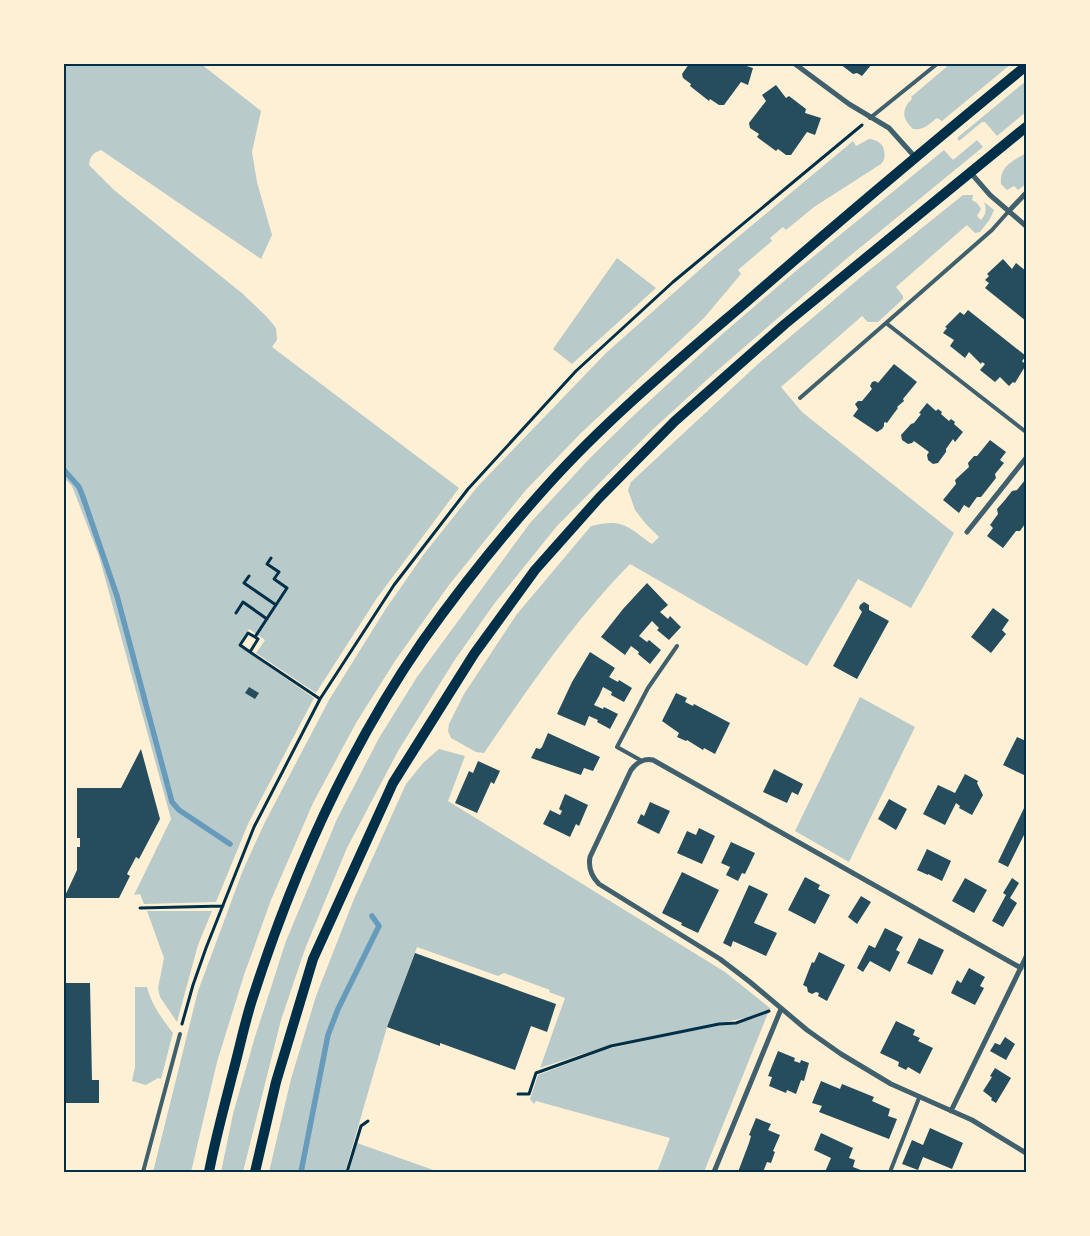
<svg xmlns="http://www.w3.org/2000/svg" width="1090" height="1236" font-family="'Times New Roman',serif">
<rect width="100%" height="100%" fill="#fdf0d5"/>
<path fill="#b9caca" d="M64,64H201L261,111L252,152L257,182L272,235L261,259L101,150C93,153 90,156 89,165L114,190L243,294L267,317L276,328L277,340L272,347L459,488L377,598L316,693L256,653L265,640L249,629L238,645L314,698L248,824L216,902L144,904L140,894L134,895L171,819L99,556L72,486L64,478Z
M950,64H1011L942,121L937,118C929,124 923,131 913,129C902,119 901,109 912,99L911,97Z
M1026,81V112L997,136L985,122H982L959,141L957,138Z
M869,139C882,140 886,148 884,160L881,164L814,207L786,230L783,227L770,238L772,241L738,270L741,274L704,318L580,434L525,491L449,585L395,661L356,723L313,803L271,900L244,975L217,1062L191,1172H153L198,991L243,870L264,824L329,700L385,610L424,554L478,486L606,353L714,257L853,141L856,146Z
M977,140L983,147L845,260L711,376L650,432L557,526L494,604L454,661L398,751L347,848L305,949L281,1020L243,1172H221L233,1114L254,1040L286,941L337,819L379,738L417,677L530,523L589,459L632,417L720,336L797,270L944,150L953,160Z
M1026,153V184L1018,190L1014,186L1007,190L1001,184C999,166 1013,161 1026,153Z
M963,195H973L972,200L977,203L981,209L977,216L981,220C986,214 987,209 984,202L994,210L990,219L980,232L975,233L967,225L896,287L903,296V299L878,322H868L862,316L781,387L802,412L954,533L911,608L858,579L807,666L630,564C574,621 529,687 484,753L476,752L451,738L448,731L449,724L464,694L517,614L591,526C622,518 627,526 652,544L659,537L646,524L635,510L628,490L631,482L758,364L862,276Z
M617,258L656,288L572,364L553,349Z
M860,697L915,727L849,862L795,831Z
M439,749L465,756L448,801L725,972L771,1009L745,1018L607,1046L540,1068L565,998L549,992L550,990L504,973L498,976L417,947L387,1027L345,1172H269L291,1079L316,996L354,899L406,784L423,763Z
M147,911H212L198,945L177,1022L160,997L158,988L164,958Z
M135,987H147C152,1006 162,1018 173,1033L161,1079L158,1078L146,1085L132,1081L135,1067Z
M768,1013L704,1172H657L670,1138L536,1101L534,1104L530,1099L538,1075L607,1049L718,1025L737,1024Z
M357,1143L439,1172H349Z"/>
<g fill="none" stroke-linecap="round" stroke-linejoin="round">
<path stroke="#669bbc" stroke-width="5.5" d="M64,470L79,487L83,497L117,596L172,802L179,810L230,844
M301,1172L328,1035L338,1009L379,926L372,916"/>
</g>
<path fill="#264d5e" d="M689,64H740L753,68L748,85L741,82L724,105H719L710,99L709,101L690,86L691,84L683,78L682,74Z
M840,64H872L862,76L857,73L853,74Z
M776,85L786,98L789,96L806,109L805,113L821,118L815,135L807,132L791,155H786L778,149L776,151L757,137L759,134L750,128L749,123L766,101L762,95Z
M1003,259L1012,269L1016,263L1026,271V321L985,288L989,283L985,280L989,276L987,274Z
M968,310L1026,356L1022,361L1026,365L1015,383L1013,382L1009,386L1000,377L995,382L980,370L985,364L982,362L981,364L969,352L965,358L950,346L954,340L943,333L947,328L945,327L960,312L964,315Z
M894,364L917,382L903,399L904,401L897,407L898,408L892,416L887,423L885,422L884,423V426L882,429L877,432L853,416L858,409L855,404L858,401H862L872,389L870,386L872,382L875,381L878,383Z
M927,403L936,411L938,409L942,412L941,414L949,421L951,419L955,422L954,424L963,432L955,442L953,439L946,449V452L938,463L933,464L928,460L927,455L929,452L914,441L912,443L908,444L902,440L901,435L911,424L914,423L921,414L919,413Z
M990,440L1006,452L1000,460L1004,463L995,474L996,478L981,497H977L969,508L964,505L959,513L943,500L956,484L955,480L969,467L968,463L974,456H977Z
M1025,480V524L1020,531H1016L1003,548L987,536L993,528L990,525L998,514L997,509L1005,500L1012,491L1017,490Z
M647,583L668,605L660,612L668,619L670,616L681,627L669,640L657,630L659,628L652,621L639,636L647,642L649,640L661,650L650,664L638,654L639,652L631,646L625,655L601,637L623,609Z
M864,602L869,605V610L889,621L857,679L833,666L862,612L859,608L860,605Z
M993,608L1009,620L1002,630L1006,634L991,653L971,637Z
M590,652L615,668L609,677L618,682L619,680L632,688L624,702L611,695L612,692L603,687L599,696L594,705L603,709L604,707L618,714L610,729L597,722L598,720L589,716L585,726L557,714L572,682Z
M249,687L259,693L255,699L245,693Z
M676,693L687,698L685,702L693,706L694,704L730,723L715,754L704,748L703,750L687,740L686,741L677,737L679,733L662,721Z
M548,733L600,757L593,771L584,768L581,775L531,758L536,748L540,749L542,747Z
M1017,737L1026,741V776L1003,765Z
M141,749L160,819L139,859L136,857L127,874L130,876L119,898H64L77,870V847H80V838H77V788H121Z
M478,761L500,771L494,784L491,782L477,813L455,803L469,771L473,773Z
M774,769L803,784L798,795L792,792L787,803L763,792Z
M965,774L978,781L977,783L983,795L972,815L959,808L960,806L956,803L945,825L923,814L938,785L955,793Z
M565,794L588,805L579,826L576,824L570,837L543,824L550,810L560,815L562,811L559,809Z
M889,799L907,809L896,830L878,819Z
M650,802L670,811L659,834L637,823L641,814L644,816Z
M1026,804V831L1008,867L998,862Z
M699,828L715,836L702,864L677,853L687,831L696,835Z
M731,842L755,853L745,874L742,873L738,881L726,875L730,867L721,863Z
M927,849L951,861L942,881L928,874V875L917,870Z
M682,872L719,890L698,933L681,925L682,923L662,913Z
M805,877L820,885L818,889L830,895L815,924L788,910Z
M965,878L987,890L974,913L952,901Z
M1012,878L1019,883L1010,898L1017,903L1003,927L992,921L1006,895L1003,893Z
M749,885L768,894L754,923L777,933L766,956L733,941L731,947L723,943Z
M861,896L871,902L857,924L848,917Z
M885,928L903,937L896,950L900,952L890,972L870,961L863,972L857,968L869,945L875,948Z
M919,938L944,950L932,975L907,963Z
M819,952L845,965L827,1001L818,996L819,993L816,992L812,994L808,992L807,987L803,985L812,962L814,963Z
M415,953L556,1004L547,1032L531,1026L515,1070L440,1043V1046L387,1027Z
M969,968L985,977L980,986L984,988L975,1005L951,993L957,980L961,983Z
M64,983H90L92,1080H99V1103H64Z
M896,1021L915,1030L913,1035L920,1038L918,1041L933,1048L920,1074L908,1067L906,1070L898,1066L899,1062L880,1053Z
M1005,1037L1015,1044L1006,1060L990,1051L995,1043L1000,1045Z
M778,1051L795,1058L794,1061L800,1063L801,1060L809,1063L804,1081L801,1080L796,1094L787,1090L786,1093L769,1086L772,1077L768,1076Z
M995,1068L1011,1078L996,1103L991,1100L992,1098L983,1091L992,1077L990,1076Z
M821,1081L840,1089L842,1084L874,1097L872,1101L890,1109L888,1116L897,1119L889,1139L819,1112L822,1106L812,1103Z
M756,1118L771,1124L768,1130L780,1135L773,1151L775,1152L771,1163L767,1162L763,1172H738L749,1143L751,1136L749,1135Z
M930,1128L963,1143L952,1169L923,1157L918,1170L902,1164L912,1140L923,1145Z
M821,1133L853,1148L849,1158L855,1160L853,1167L866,1172H825L831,1158L814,1150Z"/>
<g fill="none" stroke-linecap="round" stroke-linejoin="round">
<path stroke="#003049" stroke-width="3" d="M271,558L267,564L279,572L274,579L287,588L255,637L258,639L250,652L320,699
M249,576L244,583L276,605
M236,613L243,602L267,619
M250,652L240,645L248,633L255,637
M140,908L223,906
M182,1024L193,985L206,948L254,827L320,699L394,585L468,489L576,371L673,282L862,125
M518,1094H529L536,1073L611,1046L719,1024L736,1023L769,1011
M347,1172L361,1126L368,1121"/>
<path stroke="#3f606c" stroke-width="4" d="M870,118L937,64
M1008,212L992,230L886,323L1026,432
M800,398L886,323
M642,761L617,747L648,688L677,646
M143,1172L180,1034
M890,1172L919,1098"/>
<path stroke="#3f606c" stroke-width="5" d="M795,64L849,104L889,128L915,157
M970,172L990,195L1026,226
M1008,212L1026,193
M967,532L1026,458
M1021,968L653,760C644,758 636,763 631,770L590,857C588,868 591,876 599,884L720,959L750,982L807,1030L841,1054L891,1084L972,1120L1026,1153
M951,1111L1026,957
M714,1172L781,1009"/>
<path stroke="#003049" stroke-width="10" d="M209,1172C215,1140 224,1108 232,1076C239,1051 244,1025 252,1000C292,875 347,751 422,642C460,588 502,536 546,487C606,420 676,362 744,304C837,223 931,144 1026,66
M255,1172L276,1082L313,959L393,783L474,654L535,570L599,498L675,421L785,324L1026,127"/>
</g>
<rect width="1090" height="1236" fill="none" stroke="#fdf0d5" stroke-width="130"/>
<rect x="65" y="65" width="960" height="1106" fill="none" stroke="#003049" stroke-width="2"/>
</svg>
